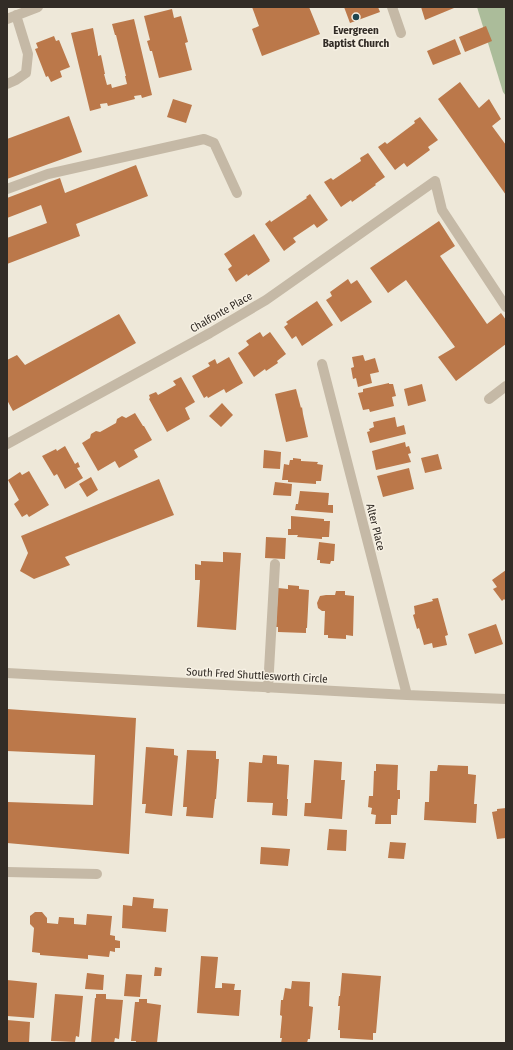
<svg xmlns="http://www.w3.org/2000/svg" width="513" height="1050" font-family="'Fira Sans Condensed',sans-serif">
<rect width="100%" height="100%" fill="#eee8d9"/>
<path fill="#abbc9a" d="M477,7H506V96L503,92Z"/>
<path fill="#bb784a" d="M252,7H309L320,34L262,56L252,29L259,26Z
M344,7H378L380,12L350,23Z
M421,7H454V8L425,20Z
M172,9L174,18L181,16L188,42L185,43L192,70L159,78L152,51H150L147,41L150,40L144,16Z
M134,19L152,95L142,98L141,95L134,96L135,99L108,106L107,103L100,104L101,108L90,111L71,33L93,28L98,54V56L101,55L105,74H104L107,85L111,84L112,88L127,84L125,76H126L116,35H115L112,24Z
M486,26L492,41L465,52L459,37Z
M54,36L56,41L59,40L70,67L60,71L62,77L51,82L48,76L46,77L35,49L38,48L36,43Z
M455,39L461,54L433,65L427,51Z
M460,82L479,108L489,99L501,119L492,126L506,145V195L438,99Z
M173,99L192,105L186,123L167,117Z
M69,116L82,152L7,179V139Z
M420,117L438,140L428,147L430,150L407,167L404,163L395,170L378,147L385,142L387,144L415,123L414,121Z
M368,153L385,177L375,184L376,185L352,202L351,200L341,207L324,182L331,178L333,180L361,161L360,158Z
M136,165L148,196L76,224L80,236L7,264V238L47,223L41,205L7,218V198L60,178L65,193Z
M310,194L328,220L317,228L314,224L293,238L296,242L284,251L265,224L270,220L271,222L307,198L306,197Z
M439,221L455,246L440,256L487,324L501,313L506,320V344L456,381L438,357L455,347L406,280L388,293L370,268Z
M254,234L270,260H269L270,261L248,276L247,274L236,282L228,269L232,266L224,254Z
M348,279L351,284L357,280L372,302L341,322L326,300L332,296L330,292Z
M317,301L333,325L302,346L296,336L292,339L284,327L288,324L286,322Z
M119,314L136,343L13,411L7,400V360L17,355L25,365Z
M260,332L263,337L270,332L286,354L277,361L278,363L266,371L265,369L254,377L238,353L249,345L246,341Z
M363,355L365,361L375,358L379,372L370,374L372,383L358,387L356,378L353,379L351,368L354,367L352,357Z
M229,357L243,383L226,393L224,389L208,398L207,396L204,398L192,376L210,366L208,363L215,359L217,364Z
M181,377L195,402L185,408L190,419L167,432L149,399L150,398L149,395L156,392L158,395L176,385L173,381Z
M389,383V384H393L396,396L392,397L394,406L370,412L369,409L363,410L358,393L363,392V389Z
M422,384L426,401L408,406L404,389Z
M296,389L301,408L302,407L303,414L308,437L286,442L275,394Z
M222,403L233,415L221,427L209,416Z
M135,413L143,426H144L152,440L134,450L138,457L119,468L115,461L98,471L82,443L90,438L91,434L96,431L100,432L116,423L117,419L122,416L126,418Z
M395,417L397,427L404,425L406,434L370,443L367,432L370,431L369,429L374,427L373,422Z
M405,442L406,447L409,446L411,453L408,454L411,462L376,470L372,451Z
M65,446L75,464L78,462L80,467L77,468L83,478L65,489L57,474L54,476L42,456L56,449L57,451Z
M264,450L281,452L280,469L263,468Z
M438,454L442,469L425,473L421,458Z
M293,458L301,459V461L318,462L317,464L323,465L321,481H316V484L288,482V480H282L284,464L289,465L290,460H293Z
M409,468L414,489L383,497L377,476Z
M29,471L49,505L29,517L27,514L22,517L14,504L19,500L8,480L20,472L22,475Z
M91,477L98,490L87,497L79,484Z
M159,479L174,515L65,557L70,565L34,579L20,571L28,553L21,536Z
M275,482L292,484L291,496L273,495Z
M300,491L329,493L328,505H333V513L295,510L296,504H298Z
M291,516L324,519V521H330L329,537H322V539L297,537L298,535H288V529H291Z
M266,537L286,538L285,559L265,558Z
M319,542L335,544L334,561H331L330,564L320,563V560H317Z
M223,552L241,553L236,630L197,627L200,580H195V564L201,565V561L223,562Z
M506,570V601L504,599L502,601L493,589L497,587L492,580Z
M288,585L299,586V589L309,590L307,628H306V633L278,632V627H276L278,588L288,589Z
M336,591H345V595L354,596L353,636L346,635V639L328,638V635H324L325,611H322L318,608L317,603L320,596L326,595H335Z
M438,598L448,635L445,636L447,645L433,648L432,643L424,645L419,628L417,629L413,615L415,614L414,606L433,601L432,599Z
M496,624L503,644L475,654L468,634Z
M7,709L136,718L129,854L7,843V802L93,805L95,755L7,751Z
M146,747L174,749V755L178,756L172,816L145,813L146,804H142Z
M187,750L216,751V759H219L216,799H215L213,818L186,816L187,807H183Z
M263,755L277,756V764L289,765L287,799H288L287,816L272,815L273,803L247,802L249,762L262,763Z
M314,760L342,762L341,780H345L342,819L304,816L305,803H311Z
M376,764L398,765L397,790H400V799H398L397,815H391V824H375L376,815L371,814L372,808L368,807L369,796H373L374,771H376Z
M438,765L468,766V774L476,775L474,804H477L476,823L424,820L425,802H429L430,771H437Z
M506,808V838L497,839L492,812L497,811V809Z
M329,829L347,830L346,851L327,850Z
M390,842L406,843L404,859L388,858Z
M261,847L290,849L288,866L260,864Z
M133,897L154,899L153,908L168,909L166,932L122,928L123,905L132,906Z
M35,912H42L47,918V923L58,924L59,917L74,918V924L86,925L87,914L112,916L110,935L115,936V940L120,941V948H115V952L110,951L109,957L88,955V959L40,955V953L32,952L34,928L30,924V916Z
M201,956L218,957L215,988H222V983L235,984L234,990H241L239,1016L197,1013Z
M155,967L162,968L161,976H154Z
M87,973L104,975L103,990L85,989Z
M342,973L381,976L376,1033H373V1040L340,1038V1030H338L340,1006H338L339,996H340Z
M126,974L142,975L140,997L124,996Z
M7,980L37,983L34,1018L7,1016Z
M292,981L310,982L309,1006L313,1007L310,1039H308L307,1043H281L282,1038H280L282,1016L280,1015L281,1000H283L285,988L291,989Z
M55,994L83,996L79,1037L76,1036L75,1042L51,1041Z
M96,994H106V999L123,1000L119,1039L115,1038L114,1043H91L95,998H96Z
M139,999H147V1003L161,1005L157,1043H136V1041H131L135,1002H139Z
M7,1020L30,1022L29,1043H7Z"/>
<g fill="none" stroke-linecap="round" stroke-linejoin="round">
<path stroke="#c5b9a6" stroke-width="10" d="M392,7L401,33
M7,19L38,7
M7,84L16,80L26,73L28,54L16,15
M7,189L48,174L204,139L214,143L237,193
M322,364L407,695
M489,399L506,386
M7,444L210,333L266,300L435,181L442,210L506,307
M7,673L407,695L506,699
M268,688L275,564
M7,872L97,874"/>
</g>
<circle fill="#1f454f" stroke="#f7f1e4" stroke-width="1.5" cx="356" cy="17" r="4"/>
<g text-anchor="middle" stroke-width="3" stroke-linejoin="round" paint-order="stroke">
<g font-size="11" font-weight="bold" fill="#322c26" stroke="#f7f1e4">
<text x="356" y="34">Evergreen<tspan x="356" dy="13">Baptist Church</tspan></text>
</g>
<g font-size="11" fill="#322c26" stroke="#f7f1e4">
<text transform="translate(221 312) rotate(-30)" y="4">Chalfonte Place</text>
<text transform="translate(376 527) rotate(76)" y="4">Alter Place</text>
<text transform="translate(257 675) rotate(3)" y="4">South Fred Shuttlesworth Circle</text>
</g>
</g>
<rect width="513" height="1050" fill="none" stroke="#322c26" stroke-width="16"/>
</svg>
